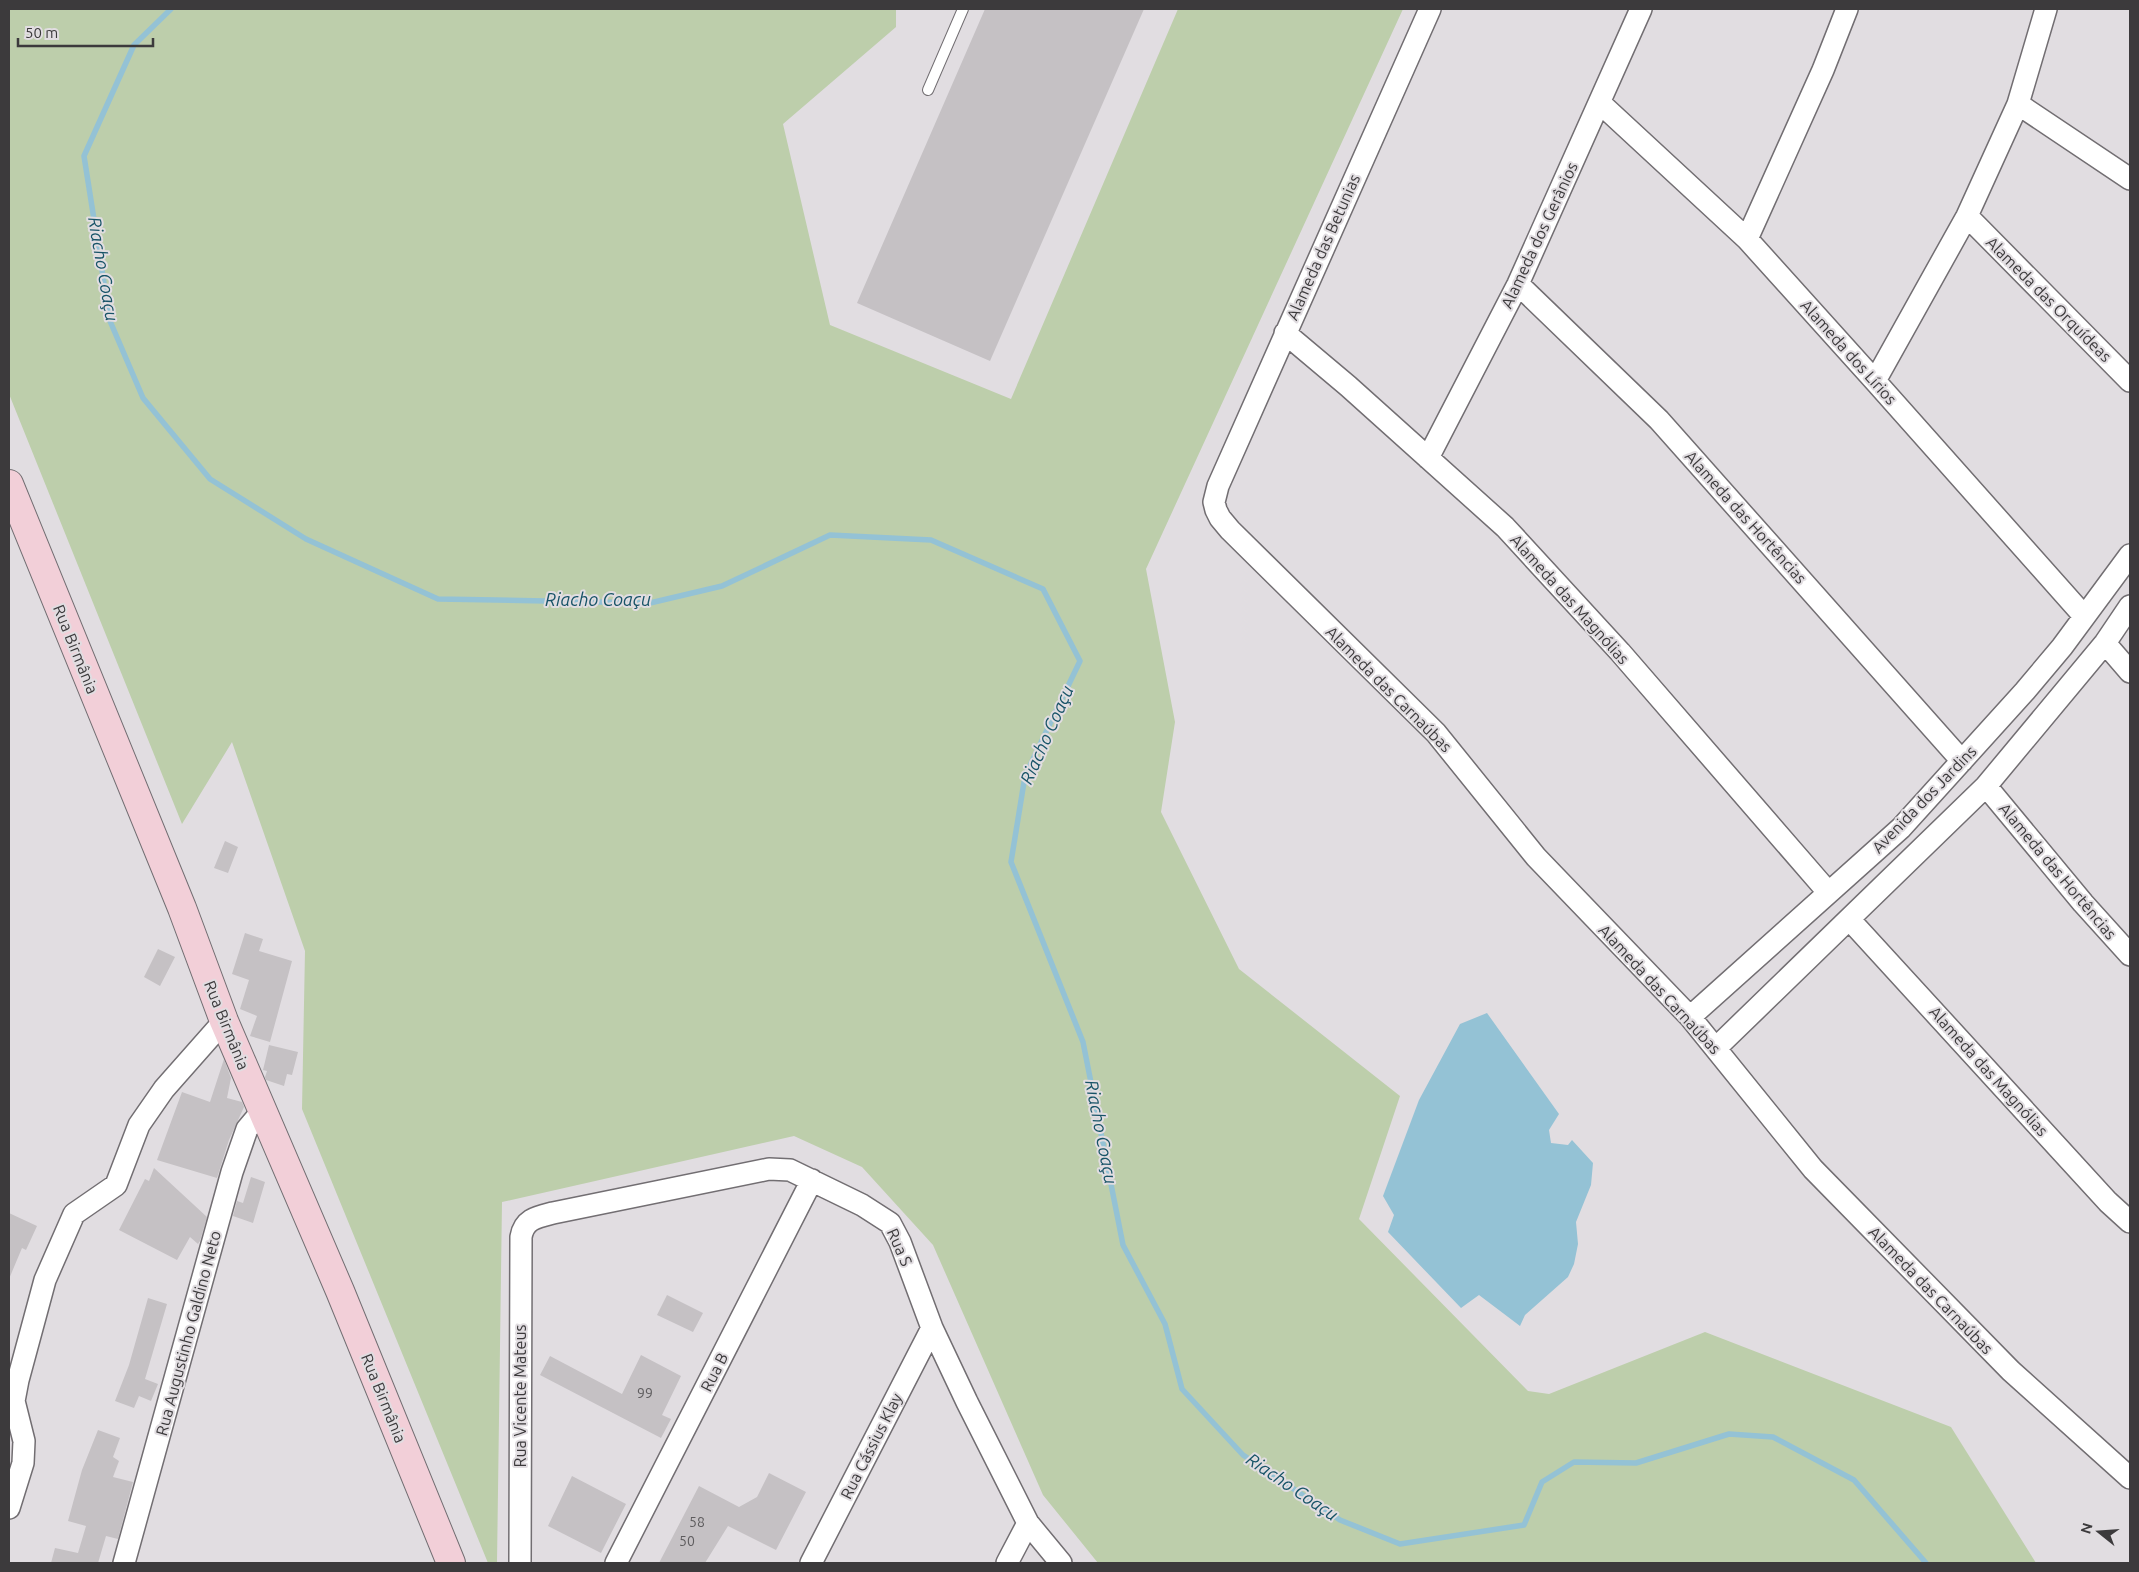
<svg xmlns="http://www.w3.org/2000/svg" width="2139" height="1572" font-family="Ubuntu,sans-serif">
<rect width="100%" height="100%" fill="#e1dde1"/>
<path fill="#bdceab" d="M9,9H896V27L783,124L830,325L1011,399L1178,9H1403L1146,569L1175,722L1161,812L1239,969L1400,1096L1359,1219L1528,1391L1549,1394L1705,1332L1951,1427L2036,1563H1098L1043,1495L933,1245L862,1167L794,1136L502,1202L497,1563H488L302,1109L305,951L232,742L182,824L9,394Z"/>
<path fill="#94c2d5" d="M1487,1013L1559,1114L1549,1130L1551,1143L1568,1145L1572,1140L1593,1163L1591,1185L1576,1222L1578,1244L1574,1264L1568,1277L1525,1315L1520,1326L1479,1295L1461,1308L1388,1232L1394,1215L1383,1196L1419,1100L1460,1024Z"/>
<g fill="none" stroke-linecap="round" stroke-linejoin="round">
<path stroke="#94c2d5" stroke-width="5.5" d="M171,9L134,45L84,156L110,321L143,398L210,479L306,539L438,599L650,603L722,586L830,535L931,540L1043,589L1080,661L1025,776L1011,862L1083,1042L1123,1245L1165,1324L1182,1389L1243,1455L1340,1520L1400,1544L1524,1525L1542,1482L1574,1462L1636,1463L1729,1434L1773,1437L1854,1480L1926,1563"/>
</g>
<path fill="#c5c1c4" d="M985,9H1144L990,361L857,303Z
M225,841L238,847L228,873L214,868Z
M245,933L263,939L259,951L292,961L270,1042L250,1036L257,1016L240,1009L249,980L232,974Z
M158,949L175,957L160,986L144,977Z
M269,1045L298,1052L292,1075L287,1074L284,1086L266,1080L265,1077L267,1071L263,1070Z
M224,1059L231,1078L227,1098L242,1102L244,1107L229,1140L217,1178L157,1160L182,1092L210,1102Z
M154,1168L207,1217L200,1241L198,1244L190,1237L177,1260L119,1230L145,1179L149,1181Z
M251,1177L265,1182L253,1223L233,1216L237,1201L243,1203Z
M9,1213L37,1226L26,1250L22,1248L9,1279Z
M667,1295L703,1313L693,1332L657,1315Z
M148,1298L167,1304L145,1379L158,1384L151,1401L139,1396L134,1408L115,1401L129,1365Z
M641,1355L681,1376L662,1415L671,1419L661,1438L540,1375L550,1356L622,1394Z
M98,1430L120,1438L113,1457L119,1461L113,1477L133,1482L118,1539L106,1536L98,1563H51L55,1548L78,1553L86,1526L68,1521L82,1470Z
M769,1473L806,1492L776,1550L728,1526L705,1563H659L699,1486L739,1507L757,1497Z
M572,1476L626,1504L601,1553L548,1526Z"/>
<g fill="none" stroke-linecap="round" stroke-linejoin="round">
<g stroke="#726e72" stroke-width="12">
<path id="lane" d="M928,90L963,9"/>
</g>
<g stroke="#726e72" stroke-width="24">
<path id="street" d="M1430,9L1218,486L1214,502L1216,510L1220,518L1230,530L1436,733L1536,857L1690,1017L1813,1169L2011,1371L2130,1478
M1600,103L1747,239L1875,381L2084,616
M2018,104L2130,179
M1967,216L2130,381
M1747,239L1823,70L1847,9
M1518,284L1659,420L1962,761
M1285,333L1348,386L1505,527L1620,652L1828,892
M1875,381L1967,216L2018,104L2046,9
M1428,458L1518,284L1641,9
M2105,643L2130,672
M1986,786L2083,903L2130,955
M1849,919L2108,1202L2130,1222
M1690,1017L1901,828L2025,691L2062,647L2130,555
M1716,1048L1986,786L2105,643L2130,606
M9,1508L23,1463L24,1441L14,1401L18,1380L45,1280L74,1214L116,1185L139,1125L164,1089L224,1021
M124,1563L232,1172L247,1129L263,1110
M520,1563L521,1237C524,1219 537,1217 553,1213L769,1169L790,1170L862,1205L890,1223L900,1242L932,1328L967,1402L1028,1523L1061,1563
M616,1563L812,1180
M811,1563L932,1328
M1007,1563L1028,1523"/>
</g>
<g stroke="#726e72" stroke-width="30">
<path id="secondary" d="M9,484L182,908L224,1021L340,1291L451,1563"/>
</g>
<use href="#lane" stroke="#fff" stroke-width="10"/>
<use href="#street" stroke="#fff" stroke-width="21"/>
<use href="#secondary" stroke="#f2cfd8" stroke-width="28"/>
</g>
<g text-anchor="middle" stroke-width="4" stroke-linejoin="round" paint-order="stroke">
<g font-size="14" fill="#5e5c5e">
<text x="645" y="1398">99</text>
<text x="697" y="1527">58</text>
<text x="687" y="1546">50</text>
</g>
<g font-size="16" fill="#3c3a3c" stroke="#e1dde1">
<text transform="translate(1539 235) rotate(-65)" y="6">Alameda dos Gerânios</text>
<text transform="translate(1323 247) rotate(-66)" y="6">Alameda das Betunias</text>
<text transform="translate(2049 299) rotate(45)" y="6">Alameda das Orquídeas</text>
<text transform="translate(1849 352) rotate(48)" y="6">Alameda dos Lírios</text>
<text transform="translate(1746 517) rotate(48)" y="6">Alameda das Hortências</text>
<text transform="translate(1570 599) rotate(48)" y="6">Alameda das Magnólias</text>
<text transform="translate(76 649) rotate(68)" y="6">Rua Birmânia</text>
<text transform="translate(1389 689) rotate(45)" y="6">Alameda das Carnaúbas</text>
<text transform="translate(1924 799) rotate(-46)" y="6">Avenida dos Jardins</text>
<text transform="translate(2058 871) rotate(50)" y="6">Alameda das Hortências</text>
<text transform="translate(1660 989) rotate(47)" y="6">Alameda das Carnaúbas</text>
<text transform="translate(227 1025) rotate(68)" y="6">Rua Birmânia</text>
<text transform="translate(1989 1071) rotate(48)" y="6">Alameda das Magnólias</text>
<text transform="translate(900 1247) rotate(66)" y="6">Rua S</text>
<text transform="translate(1931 1290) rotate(46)" y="6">Alameda das Carnaúbas</text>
<text transform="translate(188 1333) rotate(-75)" y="6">Rua Augustinho Galdino Neto</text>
<text transform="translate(714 1372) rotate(-63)" y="6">Rua B</text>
<text transform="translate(520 1396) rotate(-90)" y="6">Rua Vicente Mateus</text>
<text transform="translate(384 1398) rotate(68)" y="6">Rua Birmânia</text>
<text transform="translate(871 1446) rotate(-63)" y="6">Rua Cássius Klay</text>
</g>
<g font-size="18" font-style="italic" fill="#175367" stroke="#e1dde1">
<text transform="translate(103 269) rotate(80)" y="6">Riacho Coaçu</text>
<text x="598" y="606">Riacho Coaçu</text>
<text transform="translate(1047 735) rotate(-66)" y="6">Riacho Coaçu</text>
<text transform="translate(1101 1132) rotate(79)" y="6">Riacho Coaçu</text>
<text transform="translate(1292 1487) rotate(34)" y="6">Riacho Coaçu</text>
</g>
</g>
<rect width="2139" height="1572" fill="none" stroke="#3c3a3c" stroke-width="20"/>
<g transform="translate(2099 1532) rotate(287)" stroke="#e1dde1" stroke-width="4" paint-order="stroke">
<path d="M0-4L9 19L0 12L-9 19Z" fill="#3c3a3c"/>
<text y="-8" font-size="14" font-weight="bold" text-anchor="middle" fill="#3c3a3c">N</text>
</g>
<path d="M18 38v8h135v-8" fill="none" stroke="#3c3a3c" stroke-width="2.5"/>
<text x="25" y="38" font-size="15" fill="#3c3a3c" stroke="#e1dde1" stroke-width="4" paint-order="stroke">50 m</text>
</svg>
